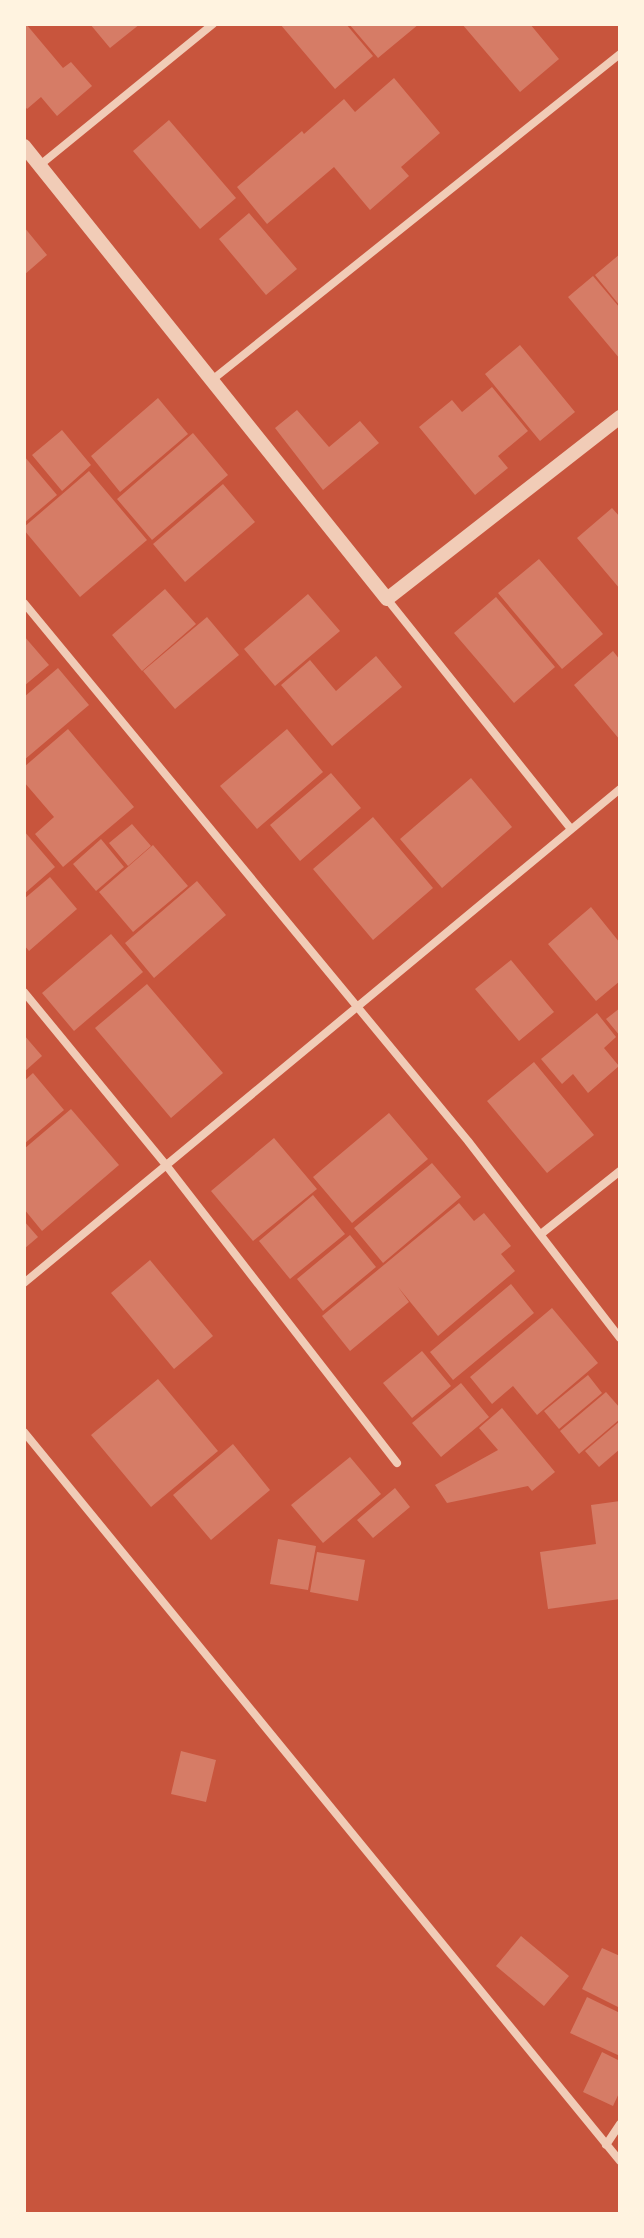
<svg xmlns="http://www.w3.org/2000/svg" width="644" height="2238" font-family="'Work Sans',sans-serif">
<rect width="100%" height="100%" fill="#c8553d"/>
<path fill="#d67c66" d="M24,24H26L63,68L71,62L92,86L57,116L41,97L27,109L24,105Z
M90,24H140L110,48Z
M280,24H346L373,56L335,89Z
M349,24H419L378,58Z
M462,24H530L559,59L520,92Z
M394,78L440,133L401,167L409,176L370,210L334,167L267,224L237,187L302,131L304,134L344,99L355,112Z
M169,120L236,198L200,229L133,151Z
M249,213L297,269L266,295L219,239Z
M24,227L47,255L24,275Z
M620,254V306L595,275Z
M593,276L620,308V359L568,297Z
M520,345L575,412L540,441L485,374Z
M492,387L528,431L498,456L508,468L475,495L419,427L452,400L462,412Z
M158,398L188,434L120,492L91,456Z
M297,410L329,447L360,421L379,443L323,490L275,428Z
M62,430L91,465L62,491L32,455Z
M193,433L228,475L152,540L117,499Z
M24,456L57,495L24,523Z
M89,471L147,540L80,597L24,530V527Z
M223,484L255,522L185,582L153,544Z
M612,508L620,517V589L577,538Z
M539,559L603,634L562,669L498,593Z
M165,589L196,624L142,671L112,635Z
M308,594L340,631L275,686L244,649Z
M496,597L555,667L514,703L454,633Z
M207,617L239,655L175,709L143,671Z
M24,636L49,665L24,686Z
M613,651L620,660V740L574,685Z
M376,656L402,687L332,746L281,685L310,660L336,691Z
M58,668L89,705L24,760V697Z
M68,729L134,807L63,867L35,834L54,817L24,782V767Z
M287,729L323,772L257,829L220,786Z
M331,773L361,808L300,861L270,825Z
M471,778L512,827L442,888L400,839Z
M373,817L433,888L373,940L313,869Z
M132,824L151,846L128,866L109,843Z
M24,831L55,867L24,894Z
M101,839L124,867L96,891L73,864Z
M153,845L188,886L133,932L99,892Z
M50,877L77,909L29,951L24,945V899Z
M197,881L226,915L154,978L125,943Z
M591,907L620,943V981L596,1001L548,944Z
M111,934L143,972L74,1031L42,993Z
M511,960L554,1012L519,1041L475,989Z
M147,984L223,1073L171,1118L95,1028Z
M620,1008V1036L606,1019Z
M597,1013L616,1037L604,1048L619,1066L588,1093L573,1074L562,1084L541,1059Z
M24,1035L42,1056L24,1072Z
M534,1062L594,1135L547,1173L487,1101Z
M33,1073L64,1110L24,1144V1081Z
M71,1109L119,1165L42,1231L24,1209V1149Z
M389,1113L428,1159L352,1223L313,1177Z
M274,1138L317,1189L253,1241L211,1191Z
M432,1163L461,1197L383,1263L354,1228Z
M313,1195L345,1234L290,1279L259,1241Z
M459,1203L474,1221L484,1213L511,1246L501,1254L515,1271L438,1336L398,1287L409,1302L350,1351L322,1316Z
M24,1221L38,1237L24,1249Z
M350,1235L376,1267L323,1311L297,1279Z
M150,1260L213,1336L174,1369L111,1293Z
M511,1284L534,1313L453,1380L430,1352Z
M552,1308L598,1363L537,1415L513,1386L492,1404L470,1377Z
M422,1351L451,1386L412,1418L383,1383Z
M588,1375L602,1393L559,1429L544,1411Z
M158,1379L218,1451L151,1507L91,1435Z
M461,1383L489,1417L441,1457L412,1423Z
M606,1392L620,1408V1419L579,1454L560,1431Z
M502,1408L555,1472L532,1491L528,1486L447,1503L435,1485L498,1450L479,1428Z
M620,1421V1449L599,1467L585,1451Z
M233,1444L270,1490L211,1540L173,1495Z
M350,1457L381,1494L323,1543L291,1505Z
M395,1488L410,1507L373,1538L357,1520Z
M620,1501V1599L548,1609L540,1552L596,1544L591,1505Z
M278,1539L316,1546L308,1590L270,1584Z
M317,1552L365,1560L358,1601L310,1592Z
M181,1751L216,1760L206,1802L171,1794Z
M521,1936L569,1976L544,2006L496,1966Z
M602,1948L620,1956V2008L582,1989Z
M587,1997L620,2013V2056L570,2033Z
M602,2052L620,2061V2091L613,2106L583,2092Z"/>
<g fill="none" stroke-linecap="round" stroke-linejoin="round">
<path stroke="#f1ccb7" stroke-width="8" d="M40,165L213,24
M212,380L620,54
M387,599L571,829
M24,603L468,1141L620,1338
M24,992L166,1165L397,1463
M541,1234L620,1171
M24,1283L620,789
M24,1432L620,2161
M606,2145L620,2124"/>
<path stroke="#f1ccb7" stroke-width="14" d="M24,146L387,599L620,417"/>
</g>
<rect width="644" height="2238" fill="none" stroke="#fff3e0" stroke-width="52"/>
</svg>
